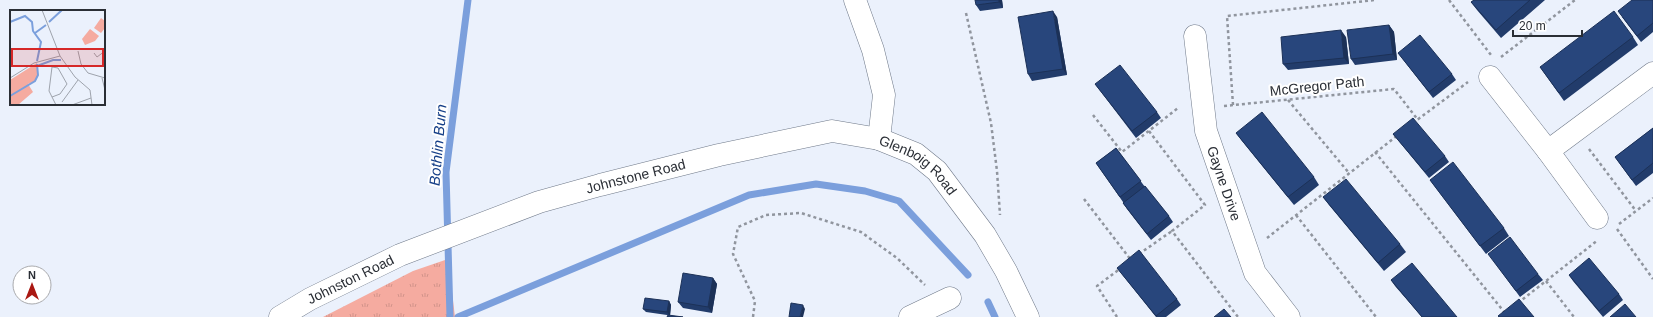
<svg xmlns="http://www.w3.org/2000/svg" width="1653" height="317" font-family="Helvetica,sans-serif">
<defs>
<pattern id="grass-tufts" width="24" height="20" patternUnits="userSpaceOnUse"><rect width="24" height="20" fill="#f5aba0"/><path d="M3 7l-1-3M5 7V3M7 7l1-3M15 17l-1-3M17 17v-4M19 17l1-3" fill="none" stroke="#d2938a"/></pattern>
</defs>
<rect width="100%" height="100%" fill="#ebf1fc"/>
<path fill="url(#grass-tufts)" d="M448,259L455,317H323L413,271Z"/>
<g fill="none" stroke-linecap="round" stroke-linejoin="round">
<path stroke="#7b9fdc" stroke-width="7" d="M988,302L995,317
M450,317L446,172L468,0
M458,317L749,195L816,184L865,191L899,201L968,275"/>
<g stroke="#6f7989" stroke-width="23">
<g id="minor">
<path d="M855,0L873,50L884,95L879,139"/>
<path id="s1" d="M1195,36L1206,131L1255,273L1289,317"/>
<path d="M1490,77L1548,151L1653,73"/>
<path d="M1548,151L1597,218"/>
<path d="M910,317L950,298"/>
</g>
</g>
<g stroke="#6f7989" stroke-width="23">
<g id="major">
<path id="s2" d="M280,317L310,299L400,255L539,202L600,185L719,155L832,131L879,139L916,154L937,171L985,235L1006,271L1028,317"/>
</g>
</g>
<path stroke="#90959e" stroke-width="2.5" stroke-dasharray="3 3" stroke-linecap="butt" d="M1449,0L1491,55
M966,13L991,123L997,171L1000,215
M1501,57L1575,0
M1288,100L1349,173
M1233,105L1227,16L1375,0
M1224,106L1394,89L1418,120
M1093,115L1122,152L1178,108
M1413,123L1468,82
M1149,131L1205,205L1172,231L1238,317
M1589,149L1636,211
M1375,152L1505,313
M1084,199L1131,260
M1296,215L1376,317
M1619,224L1653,198
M1617,229L1653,279
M1267,238L1398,135
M1139,254L1172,231
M1546,281L1574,317
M1518,303L1598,240
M753,317L755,301L733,254L738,227L766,215L801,213L861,232L897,258L925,285
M1117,317L1097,286L1121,268"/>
<use href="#minor" stroke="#fff" stroke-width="22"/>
<use href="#major" stroke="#fff" stroke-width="22"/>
</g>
<path fill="#223c6b" d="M1002,0L1003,8L980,11L976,5Z
M1474,0H1545L1501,38L1477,10L1471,2Z
M1653,0V32L1641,42L1622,17Z
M1057,17L1067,75L1032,81L1028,74Z
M1389,25L1394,32L1397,60L1355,65L1351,59Z
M1346,37L1349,64L1288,70L1283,64Z
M1633,37L1638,45L1564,101L1540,67Z
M1398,53L1452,74L1456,80L1433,98Z
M1095,84L1157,112L1161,118L1136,138Z
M1653,128V173L1636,186L1615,157Z
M1236,133L1314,177L1319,185L1294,205L1242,141Z
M1393,134L1445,156L1449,162L1429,178L1398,140Z
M1116,148L1145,187L1169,216L1173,222L1151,240L1127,209L1123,203V202L1096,163Z
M1430,180L1504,228L1509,236L1486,254Z
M1323,197L1400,244L1406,252L1384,271L1329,205Z
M1493,260L1538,274L1543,280L1520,297Z
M1117,268L1177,299L1181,305L1166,317H1156Z
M1569,275L1619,294L1623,300L1603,317L1573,281Z
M713,278L717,284L712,313L683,308L678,302Z
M1391,280L1457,317H1422L1395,286Z
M669,301L671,305L670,315H667L646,312L643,309Z"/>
<path fill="#1c3157" d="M999,0H1002L1003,8L999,2Z
M1053,11L1057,17L1067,75L1063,69Z
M1389,25L1394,32L1397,60L1393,54Z
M1341,30L1346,37L1349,64L1344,58Z
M713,278L717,284L712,313L708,307Z
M669,301L671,305L670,316L667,312Z
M803,305L805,309L803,317H800Z"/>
<path fill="#28467c" stroke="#1c3157" d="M975,0H999V2L976,5Z
M1474,0H1530L1496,30L1471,2Z
M1632,0H1653V23L1637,36L1618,11Z
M1053,11L1063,69L1028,74L1018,17Z
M1614,11L1633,37L1559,93L1540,67Z
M1389,25L1393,54L1351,59L1347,30Z
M1341,30L1344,58L1283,64L1281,37Z
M1420,35L1452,74L1429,92L1398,53Z
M1120,65L1157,112L1132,131L1095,84Z
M1262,112L1314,177L1288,197L1236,133Z
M1413,118L1445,156L1425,172L1393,134Z
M1653,128V163L1632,180L1615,157Z
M1116,148L1141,181L1120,197L1096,163Z
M1453,162L1504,228L1480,246L1430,180Z
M1346,179L1400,244L1378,263L1323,197Z
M1145,186L1169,216L1147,234L1123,203Z
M1510,237L1538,274L1516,291L1488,254Z
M1139,250L1177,299L1156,316L1117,268Z
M1589,258L1619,294L1599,311L1569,275Z
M1412,263L1457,317H1422L1391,280Z
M683,273L713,278L708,307L678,302Z
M645,298L669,301L667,312L643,309Z
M1519,299L1534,317H1499L1498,316Z
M791,303L803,305L800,317H789Z
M1625,304L1636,317H1610Z
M1224,309L1231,317H1214Z
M668,315L683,317H667Z"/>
<g text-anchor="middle" stroke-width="4" stroke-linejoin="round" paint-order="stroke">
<g font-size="14" fill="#2a2e35" stroke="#fff">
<text transform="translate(1317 86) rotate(-6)" y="5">McGregor Path</text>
<text dy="5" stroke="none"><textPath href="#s2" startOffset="681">Glenboig Road</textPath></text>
<text dy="5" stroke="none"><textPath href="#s2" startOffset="384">Johnstone Road</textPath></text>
<text dy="5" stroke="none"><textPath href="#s1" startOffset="151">Gayne Drive</textPath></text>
<text dy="5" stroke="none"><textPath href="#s2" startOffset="80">Johnston Road</textPath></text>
</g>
<g font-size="15" font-style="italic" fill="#174088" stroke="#fff">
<text transform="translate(438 145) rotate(-85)" y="5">Bothlin Burn</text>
</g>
</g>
<g transform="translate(10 10)">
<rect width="95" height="95" fill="#ebf1fc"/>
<path d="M27,53L28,65L25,71L18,74L23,82L8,95H0V70Z" fill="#f5aba0"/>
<path d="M80,19L89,26L85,31L75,35L72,29Z" fill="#f5aba0"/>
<path d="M91,8L95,11V18L91,23L84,18Z" fill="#f5aba0"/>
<path fill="none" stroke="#7b9fdc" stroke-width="2" d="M0,12L15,6L22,12L23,21L31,32L27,51M39,12L52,0M25,23L36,15M27,56L43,50H51M0,86L25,71L28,65L27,54"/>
<path fill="none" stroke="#9ea3ac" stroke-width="1" d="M32,0L50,46M68,41L71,54L78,63L95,68M84,43L87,47L95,41M0,68L24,53L50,46L65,67L80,80L82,95M92,68L95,80M42,87L50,84L57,74L48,58L42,57L39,81L46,95M52,92L68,70M62,95L81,88"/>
<path fill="#d62828" fill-opacity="0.15" stroke="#d62828" stroke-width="2" d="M2,39H93V56H2Z"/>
<rect width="95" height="95" fill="none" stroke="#2a2e35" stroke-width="2"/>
</g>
<g transform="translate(32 285)"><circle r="19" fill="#ffffff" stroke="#aaabae"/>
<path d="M0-3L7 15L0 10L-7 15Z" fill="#aa1812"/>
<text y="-6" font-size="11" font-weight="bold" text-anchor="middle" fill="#2a2e35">N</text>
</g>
<path d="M1513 30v6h69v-6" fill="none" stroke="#2a2e35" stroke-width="2"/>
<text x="1519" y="30" font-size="12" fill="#2a2e35" stroke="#ffffff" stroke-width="3" paint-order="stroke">20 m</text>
</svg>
